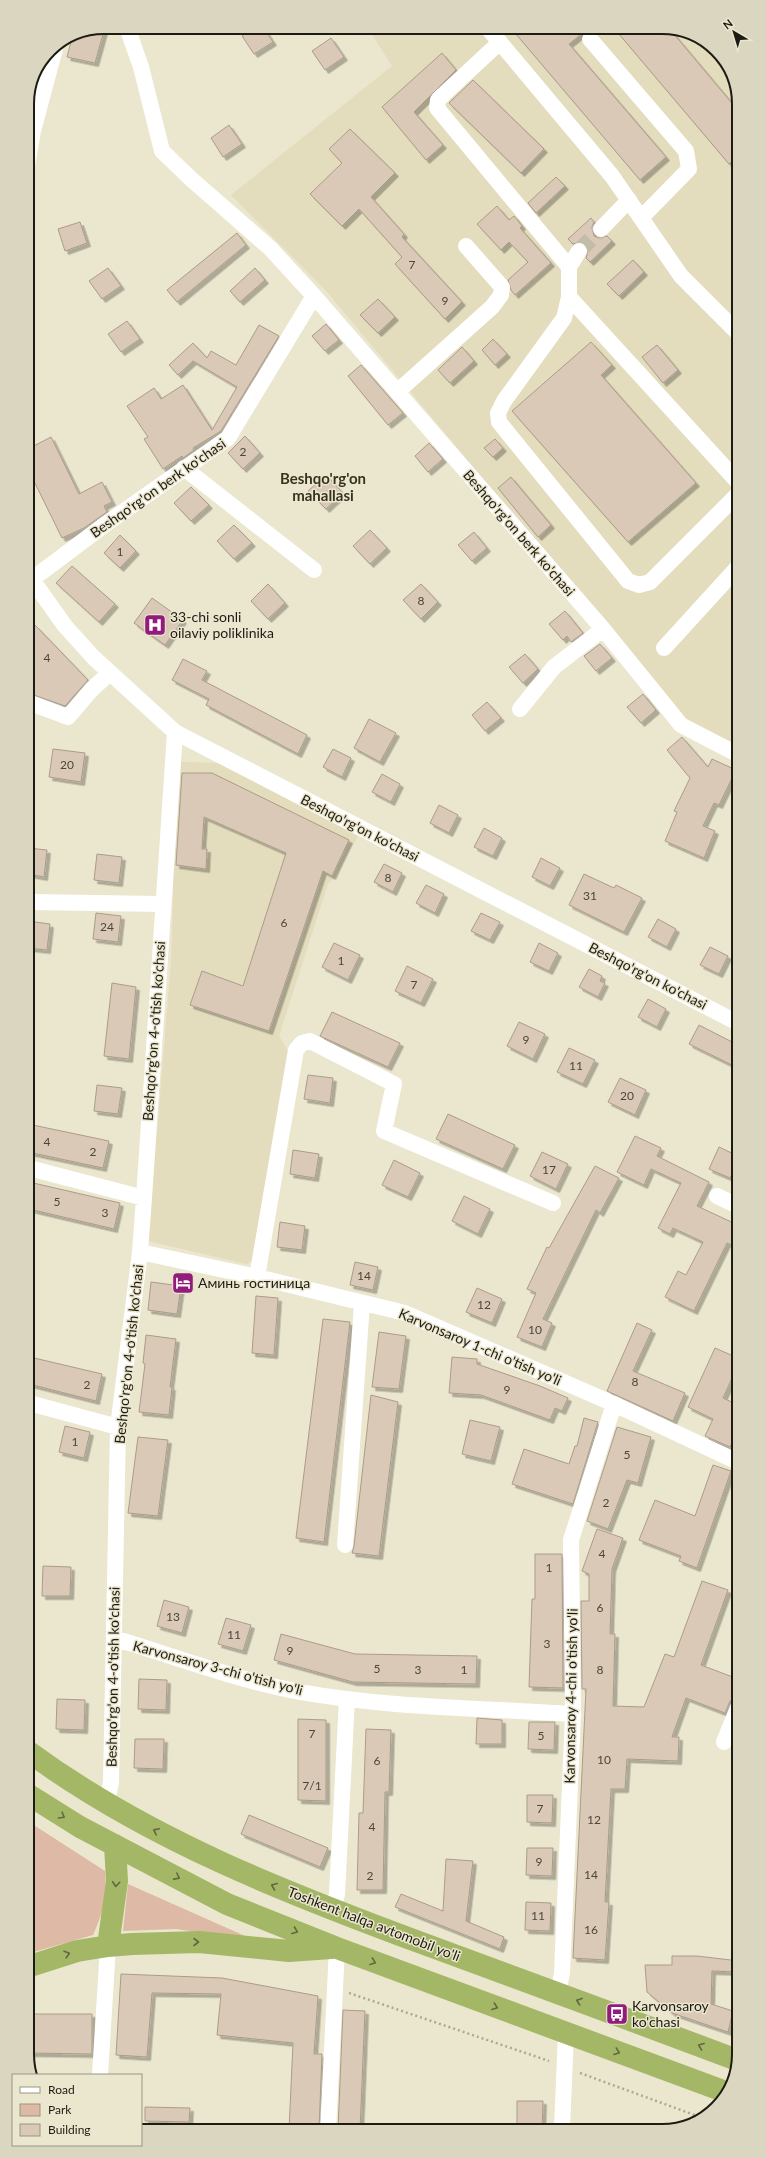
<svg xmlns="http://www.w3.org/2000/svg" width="766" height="2158" font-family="Lato,sans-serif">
<defs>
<filter id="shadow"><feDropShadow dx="3.5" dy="3.5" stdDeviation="0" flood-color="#0004"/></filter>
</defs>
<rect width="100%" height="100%" fill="#ebe6ce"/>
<path fill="#e3dcbd" d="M367,27H667L713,46L736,84L737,744L688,724L327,292L231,195L392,66Z
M181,762L220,763L358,836L335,877L328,884L279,1036L289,1053L252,1261L246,1264L148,1241L171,962L174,865Z"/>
<path fill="#deb9a5" d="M29,1822L105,1871C107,1898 104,1910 93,1935L30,1953Z
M128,1884L245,1936L209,1934L176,1929L123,1931Z"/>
<path fill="#d9c9b6" stroke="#ab9c89" filter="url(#shadow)" d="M105,27L95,63L67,57L73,34Z
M254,27H263L273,42L254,54L242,36Z
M510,27H593L584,32L569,44L666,157L640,180Z
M613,27H668L736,108V157L729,164Z
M331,38L344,57L325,70L312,51Z
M442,53L456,70L414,112L443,145L426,160L382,107Z
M473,80L544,149L521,173L449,103Z
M229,125L242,144L223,157L211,138Z
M350,129L395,173L371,197L404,234L402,237L462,302L445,319L395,264L402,257L359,209L342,226L310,194L342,163L329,149Z
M556,177L565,186L536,213L528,203Z
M497,206L509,220L514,216L522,226L520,228L551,263L515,295L511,290L508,280L528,262L509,242L501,250L477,224Z
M591,218L594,222L592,227L594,236L599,238L607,236L612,241L590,262L586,258L588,252L587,246L580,242L573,244L568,239Z
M80,222L87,243L65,251L58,229Z
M237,233L246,245L177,302L167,290Z
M633,260L644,272L619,296L607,284Z
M108,268L121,286L102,299L89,281Z
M255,268L265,280L240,302L230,291Z
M378,299L395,317L378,333L360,315Z
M127,321L140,339L121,352L108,334Z
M326,324L339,340L325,351L312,336Z
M259,325L279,336L221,431L193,448L194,450L183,458L182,456L163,469L144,439L148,437L127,406L154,388L161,399L183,385L212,430L237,387L193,361L178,375L169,365L193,343L207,358L211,351L236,365Z
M493,339L507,354L495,365L482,350Z
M591,342L612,365L601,375L696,483L628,542L512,411Z
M657,345L678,370L663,383L642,357Z
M462,347L474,361L450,383L438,370Z
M361,365L403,413L388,425L348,376Z
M245,436L260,453L243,469L228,453Z
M51,437L79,494L102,482L112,502L104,506L107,512L84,528L62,538L28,469V449Z
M495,439L503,448L493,457L484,448Z
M429,443L443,459L428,472L415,456Z
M326,475L343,493L326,509L308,491Z
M511,477L551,525L538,537L498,488Z
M191,487L209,505L191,521L174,503Z
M234,525L252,543L234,559L217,541Z
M370,530L387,548L370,564L353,546Z
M474,532L487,548L472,561L458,545Z
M120,535L136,551L120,568L104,553Z
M72,566L115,604L99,622L56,583Z
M268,584L285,603L268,619L251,601Z
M421,584L438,602L421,619L403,600Z
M152,598L183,620L165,645L134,623Z
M565,611L583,633L571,642L567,636L563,640L549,624Z
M35,625L88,680L65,706L28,693V632Z
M600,644L612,658L596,671L584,656Z
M525,654L538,669L523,683L509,667Z
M183,659L207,671L202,680L307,735L298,754L206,705L209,699L172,680Z
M643,694L656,710L641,723L627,707Z
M487,702L501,718L485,731L472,715Z
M369,719L396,733L380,762L354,748Z
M682,737L708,767L712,759L736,770L719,805L714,803L703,826L715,831L704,858L665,841L677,812L674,811L690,778L667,750Z
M53,749L85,753L81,782L49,777Z
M333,749L351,758L342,777L323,767Z
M182,773H212L349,840L332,876L323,871L269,1031L190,1005L202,971L243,986L286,853L204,817L202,849H207L206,869L176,865Z
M382,774L400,784L391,802L372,792Z
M439,805L458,815L449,833L430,823Z
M484,828L502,838L493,856L474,847Z
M28,848L47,850L44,877L28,874Z
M97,854L122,857L119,883L94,880Z
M541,858L560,868L550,886L532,877Z
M384,864L402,873L393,892L374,882Z
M584,874L614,888L616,885L642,898L624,932L569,905Z
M426,885L444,894L435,913L416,903Z
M96,913L121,916L118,942L93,939Z
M481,913L500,922L490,940L471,931Z
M658,919L676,929L667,947L648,937Z
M28,921L50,924L47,950L28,948Z
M334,943L360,955L348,980L322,967Z
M539,943L558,953L549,971L530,962Z
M710,947L728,956L719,974L700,965Z
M407,966L433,979L421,1003L395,991Z
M589,969L602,976L600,981L605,983L598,997L579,987Z
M112,983L136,987L129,1059L104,1056Z
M648,999L666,1009L657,1027L638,1017Z
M332,1012L400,1043L388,1067L320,1036Z
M519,1022L545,1034L533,1059L507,1046Z
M699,1025L738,1045V1068L689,1044Z
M569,1048L595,1060L583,1084L557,1072Z
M308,1075L333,1078L330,1103L304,1099Z
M620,1078L646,1090L635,1115L608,1102Z
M97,1085L122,1088L118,1114L94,1111Z
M448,1114L515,1145L503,1169L436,1139Z
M28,1124L109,1141L103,1168L28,1152Z
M635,1136L661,1148L657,1156L709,1182L697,1206L738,1225V1248L727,1243L694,1311L665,1297L678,1271L686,1275L703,1242L673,1228L670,1234L658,1228L681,1183L651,1169L644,1185L617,1172Z
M719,1147L738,1156V1161L730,1178L709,1169Z
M293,1150L319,1154L315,1178L290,1174Z
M542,1152L568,1164L556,1189L530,1176Z
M394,1160L420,1173L408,1197L382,1185Z
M595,1166L619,1178L600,1213L596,1210L543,1319L552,1323L542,1347L517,1337L536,1293L527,1289L547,1247L549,1248Z
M29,1182L120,1203L114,1229L29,1209Z
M464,1196L490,1209L478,1234L452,1221Z
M280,1222L305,1226L302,1250L277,1247Z
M355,1262L378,1267L373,1290L350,1285Z
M151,1282L181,1286L177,1314L148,1310Z
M477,1288L502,1299L492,1323L466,1312Z
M256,1296L278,1298L274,1355L252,1353Z
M323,1319L350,1322L324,1542L296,1538Z
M637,1323L652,1330L633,1371L685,1393L673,1421L607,1391Z
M379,1332L406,1336L399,1389L372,1387Z
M146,1335L176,1339L170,1387H172L169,1415L139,1412L145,1364L143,1363Z
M715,1348L738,1358V1365L723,1398L738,1405V1429L730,1447L705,1436L713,1419L688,1407Z
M30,1357L102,1374L96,1401L29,1384Z
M452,1357L477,1359V1364L540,1386L568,1398L562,1411L555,1408L550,1420L481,1395L449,1393Z
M371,1395L398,1402L379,1556L352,1553L354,1546Z
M584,1418L598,1422L573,1504L512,1484L524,1449L569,1464L575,1446H577Z
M470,1420L500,1427L491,1461L462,1454Z
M65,1426L90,1432L84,1458L59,1452Z
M617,1427L651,1437L638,1483L627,1480L608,1529L587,1521Z
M138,1437L168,1440L158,1516L128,1513Z
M713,1465L731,1471L697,1568L679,1561L681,1556L639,1540L655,1500L695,1516Z
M597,1529L623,1538L612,1569L610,1634H615L613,1706L644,1707L665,1654L674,1657L702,1581L728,1590L701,1665L738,1679L739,1696L730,1701L725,1713L686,1698L672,1737H679L678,1761L627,1759L625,1789H611L605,1902H609L605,1960L573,1958L586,1689H582L581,1601H589V1574L582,1571Z
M535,1554H562L563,1688L529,1687L532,1599H535Z
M43,1566L71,1567L70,1596H42Z
M164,1600L189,1607L182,1633L157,1626Z
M226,1618L251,1625L243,1651L218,1644Z
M281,1634L355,1654L477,1656L476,1684L353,1682L274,1660Z
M139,1679L167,1680L166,1710L138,1709Z
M57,1699L85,1700L84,1730L56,1729Z
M477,1718L502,1720V1744H476Z
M298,1719L326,1720V1801L298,1800Z
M529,1722H555L554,1750L528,1749Z
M366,1729L391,1730L389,1792H385L383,1890H357L359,1813H363Z
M135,1739H164L163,1769L134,1768Z
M527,1795H553L552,1823L527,1822Z
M249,1815L328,1848L320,1867L241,1834Z
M527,1848H553L552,1876L526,1875Z
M446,1859L473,1861L466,1921L504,1937L500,1949L395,1907L401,1894L443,1911Z
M526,1902L551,1903L550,1931L525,1930Z
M672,1956H697L739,1961V1972L712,1971L711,2004L733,2011L728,2032L672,2013L647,1992L645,1965H672Z
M121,1974L222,1978L318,1996L314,2054H322L319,2130H289L293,2043L217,2035L221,1994L152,1993L147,2057L116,2055Z
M343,2010L365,2011L360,2130H338Z
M30,2014H92V2054L30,2053Z
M517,2101H543L542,2129H517Z
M145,2107L190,2108L189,2122L145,2121Z"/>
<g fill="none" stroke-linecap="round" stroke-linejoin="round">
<path stroke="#c2bda9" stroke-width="16" stroke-dasharray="16 8" stroke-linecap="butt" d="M579,251L601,229"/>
<path stroke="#aca895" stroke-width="2.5" stroke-dasharray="2 3" stroke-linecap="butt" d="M349,1993L549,2061
M580,2073L700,2117"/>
<path stroke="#fff" stroke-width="16" d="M127,27L141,67L162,151L190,178L270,248L314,296L603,629L681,725L737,754
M487,27L612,176L681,276L737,332
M590,39L686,151L689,169L641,218
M500,42L444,94L438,100L437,108L569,267
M27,165L33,131L56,45
M601,229L629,200
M579,251L569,267V297L564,318L504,401L498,413L499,422L628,581L639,585L650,582L737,495
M569,297L737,481
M397,392L492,307L501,295L502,287L466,246
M184,468L314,570
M28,574L65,626L94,658L175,732L738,1023
M31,580L107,523L228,438L314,296
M664,648L737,568
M28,702L68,717L92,689L110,673
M520,709L554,667L603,629
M28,902L162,904
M29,1168L144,1198
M717,1196L738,1206
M140,1252L257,1277L405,1313L614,1404L738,1462
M257,1277L296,1050L302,1043L310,1041L394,1084L384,1131L553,1203
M29,1403L118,1427
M345,1545L362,1303
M114,1638C175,1657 237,1680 300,1692C390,1708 482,1708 573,1714
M724,1742L739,1705
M106,1803L111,1783L118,1427L140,1252L144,1198L175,732
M333,1910L337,1894L347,1699
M558,1993L562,1973L573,1714L571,1540L614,1404
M100,2075L108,1946
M562,2129L566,2033
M328,2130L337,1948"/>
<path stroke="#a4b767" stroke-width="22" d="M29,1752C149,1840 289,1894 427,1945C530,1983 634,2021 737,2060
M29,1795L80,1827L227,1904L337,1948L726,2092
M108,1946L117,1881L115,1845
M30,1966L77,1951L108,1946L132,1944L199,1942L289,1951L331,1948"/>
</g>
<defs><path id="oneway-chevron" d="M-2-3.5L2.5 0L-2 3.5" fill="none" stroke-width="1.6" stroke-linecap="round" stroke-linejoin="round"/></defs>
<g stroke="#60693d">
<use href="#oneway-chevron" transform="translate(62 1816) rotate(31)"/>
<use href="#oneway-chevron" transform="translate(156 1831) rotate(-154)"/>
<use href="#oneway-chevron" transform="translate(177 1877) rotate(28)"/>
<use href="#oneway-chevron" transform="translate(116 1884) rotate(95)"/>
<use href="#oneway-chevron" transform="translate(274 1886) rotate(-158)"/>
<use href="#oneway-chevron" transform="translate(295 1931) rotate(22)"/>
<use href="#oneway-chevron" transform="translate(196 1942)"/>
<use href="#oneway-chevron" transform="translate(67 1954) rotate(-16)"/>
<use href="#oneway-chevron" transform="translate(373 1962) rotate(20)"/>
<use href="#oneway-chevron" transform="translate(579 2001) rotate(-160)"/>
<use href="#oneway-chevron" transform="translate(495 2007) rotate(20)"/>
<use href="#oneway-chevron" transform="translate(701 2046) rotate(-159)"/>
<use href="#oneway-chevron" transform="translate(617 2052) rotate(20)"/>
</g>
<defs>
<g id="hospital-square" transform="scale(1.15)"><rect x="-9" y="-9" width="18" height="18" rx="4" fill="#911c7b" stroke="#ebe6ce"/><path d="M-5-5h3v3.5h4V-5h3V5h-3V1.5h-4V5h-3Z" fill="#fff"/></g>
<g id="hotel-square" transform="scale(1.15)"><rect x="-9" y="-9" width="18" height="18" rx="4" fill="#911c7b" stroke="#ebe6ce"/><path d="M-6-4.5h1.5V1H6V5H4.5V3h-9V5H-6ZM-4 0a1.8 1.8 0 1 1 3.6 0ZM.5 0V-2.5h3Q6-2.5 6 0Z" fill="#fff"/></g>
<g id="bus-square" transform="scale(1.15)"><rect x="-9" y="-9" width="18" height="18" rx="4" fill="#911c7b" stroke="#ebe6ce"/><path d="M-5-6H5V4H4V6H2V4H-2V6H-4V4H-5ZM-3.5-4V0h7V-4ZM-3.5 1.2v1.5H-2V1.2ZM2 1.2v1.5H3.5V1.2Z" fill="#fff"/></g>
</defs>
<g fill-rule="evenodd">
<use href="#hospital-square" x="155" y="625"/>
<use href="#hotel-square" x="183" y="1283"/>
<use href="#bus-square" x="617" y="2014"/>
</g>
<g text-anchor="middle" stroke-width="3" stroke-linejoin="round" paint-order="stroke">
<g font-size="12" fill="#4c463c">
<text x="412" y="269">7</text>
<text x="445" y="305">9</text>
<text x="243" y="456">2</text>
<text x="120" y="556">1</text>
<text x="421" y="605">8</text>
<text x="47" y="662">4</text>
<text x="67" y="769">20</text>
<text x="388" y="882">8</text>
<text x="590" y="900">31</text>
<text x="284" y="927">6</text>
<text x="107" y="931">24</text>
<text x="341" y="965">1</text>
<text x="414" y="989">7</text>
<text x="526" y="1044">9</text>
<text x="576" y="1070">11</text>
<text x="627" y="1100">20</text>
<text x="47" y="1146">4</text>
<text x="93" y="1156">2</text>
<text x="549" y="1174">17</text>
<text x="57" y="1206">5</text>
<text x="105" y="1217">3</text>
<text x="364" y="1280">14</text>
<text x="484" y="1309">12</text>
<text x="535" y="1334">10</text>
<text x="635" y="1386">8</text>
<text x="87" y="1389">2</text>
<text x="507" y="1394">9</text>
<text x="75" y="1446">1</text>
<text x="627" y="1459">5</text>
<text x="606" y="1507">2</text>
<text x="602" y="1558">4</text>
<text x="549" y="1572">1</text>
<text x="600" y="1612">6</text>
<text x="173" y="1621">13</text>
<text x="234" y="1639">11</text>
<text x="547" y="1648">3</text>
<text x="290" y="1655">9</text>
<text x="377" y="1673">5</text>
<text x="418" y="1674">3</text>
<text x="464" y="1674">1</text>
<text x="600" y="1674">8</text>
<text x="312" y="1738">7</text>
<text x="541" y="1740">5</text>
<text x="604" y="1764">10</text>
<text x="377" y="1765">6</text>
<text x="312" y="1790">7/1</text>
<text x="540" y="1813">7</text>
<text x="594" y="1824">12</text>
<text x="372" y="1831">4</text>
<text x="539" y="1866">9</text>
<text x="591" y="1879">14</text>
<text x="370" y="1880">2</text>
<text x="538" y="1920">11</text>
<text x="591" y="1934">16</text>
</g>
<g font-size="14" fill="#1d1b13" stroke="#ebe6ce">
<text transform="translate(158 488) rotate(-35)" y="5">Beshqo'rg'on berk ko'chasi</text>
<text transform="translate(519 533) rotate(49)" y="5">Beshqo'rg'on berk ko'chasi</text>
<text transform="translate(360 828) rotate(27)" y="5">Beshqo'rg'on ko'chasi</text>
<text transform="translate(648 976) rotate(27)" y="5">Beshqo'rg'on ko'chasi</text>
<text transform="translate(154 1031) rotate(-86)" y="5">Beshqo'rg'on 4-o'tish ko'chasi</text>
<text transform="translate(480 1347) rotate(23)" y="5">Karvonsaroy 1-chi o'tish yo'li</text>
<text transform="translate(129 1354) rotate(-84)" y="5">Beshqo'rg'on 4-o'tish ko'chasi</text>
<text transform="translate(218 1668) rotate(15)" y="5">Karvonsaroy 3-chi o'tish yo'li</text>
<text transform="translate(113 1677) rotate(-89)" y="5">Beshqo'rg'on 4-o'tish ko'chasi</text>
<text transform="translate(571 1696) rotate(-89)" y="5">Karvonsaroy 4-chi o'tish yo'li</text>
<text transform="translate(374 1924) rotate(21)" y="5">Toshkent halqa avtomobil yo'li</text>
</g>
<g font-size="14" fill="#1d1b13" stroke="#ebe6ce" text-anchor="start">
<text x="170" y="622">33-chi sonli<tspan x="170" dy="16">oilaviy poliklinika</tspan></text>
<text x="198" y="1288">Аминь гостиница</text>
<text x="632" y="2011">Karvonsaroy<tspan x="632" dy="16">ko'chasi</tspan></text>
</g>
<g font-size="15" font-weight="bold" fill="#383320" stroke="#ebe6ce">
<text x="323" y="484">Beshqo'rg'on<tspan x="323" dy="17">mahallasi</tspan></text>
</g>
</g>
<path d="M0 0H766V2158H0ZM104 34H662A70 70 0 0 1 732 104V2054A70 70 0 0 1 662 2124H104A70 70 0 0 1 34 2054V104A70 70 0 0 1 104 34Z" fill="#dbd6bf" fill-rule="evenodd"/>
<path fill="none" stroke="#1d1b13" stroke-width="2" d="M104 34H662A70 70 0 0 1 732 104V2054A70 70 0 0 1 662 2124H104A70 70 0 0 1 34 2054V104A70 70 0 0 1 104 34Z"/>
<rect x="12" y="2074" width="130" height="72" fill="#ebe6ce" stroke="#999583"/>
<rect x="20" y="2087" width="20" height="6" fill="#ffffff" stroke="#999583"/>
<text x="48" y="2094" font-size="12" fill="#1d1b13">Road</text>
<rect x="20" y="2104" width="20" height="12" fill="#deb9a5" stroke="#999583"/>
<text x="48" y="2114" font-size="12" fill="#1d1b13">Park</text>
<rect x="20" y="2124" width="20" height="12" fill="#d9c9b6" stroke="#999583"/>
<text x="48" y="2134" font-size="12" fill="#1d1b13">Building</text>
<g transform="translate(734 32) rotate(322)" stroke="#ebe6ce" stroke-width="3" paint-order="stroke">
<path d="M0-3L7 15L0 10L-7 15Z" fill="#1d1b13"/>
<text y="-6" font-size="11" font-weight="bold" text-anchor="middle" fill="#1d1b13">N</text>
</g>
</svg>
